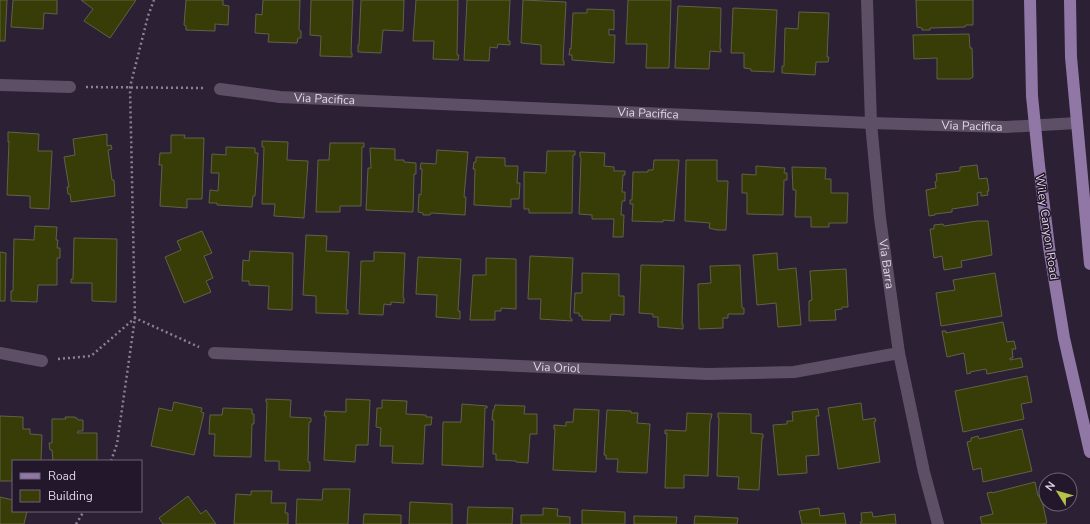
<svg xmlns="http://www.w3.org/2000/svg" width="1090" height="524" font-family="'Nunito Sans',sans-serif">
<rect width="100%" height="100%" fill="#2c2035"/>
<path fill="#383c06" stroke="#5f6248" d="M0,0H7L5,41H0Z
M13,0H57V14L44,13L43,29L11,27Z
M81,0H136L110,38L84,21L93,9Z
M186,0H223V5L229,6L228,25L215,24V31L186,30V26L184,25Z
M263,0H300L299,30L301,31V38H298L297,43L268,42L269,34L255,33L256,14L262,15Z
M311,0H353L351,53H352V57L320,56L321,36L310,35Z
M361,0H404L403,31L383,30L381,53L358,52V45H359Z
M416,0H458L457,55H459L458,60L433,59L434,41H413Z
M467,0H510L508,41H510V45L498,44L497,48L490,47L489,61L464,60Z
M523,0L566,2L563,61H564V65L541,64V45L521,43Z
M628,0H671L669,68H646L647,44H626Z
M916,0H973V25H966L965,27L930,28V30H922V28L917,27Z
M678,6L721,8L720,49H721V52L710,51L709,69L675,68Z
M733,8L777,10L774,72L751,71V69L744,68V53H731Z
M587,9L614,10V30L609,29V35H615L614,63L572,60V55H569L570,48L571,49L573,13H587Z
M799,12L829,13L827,57H829L828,62H816L815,75L782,73V66H784L785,28L798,29Z
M969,34L970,48H972L973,77L970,79H937V58L914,59L913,35Z
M8,132L39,134L38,151H52L49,209L30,208V196L7,195L9,141L8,142Z
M107,134V146L111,145L112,149L108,150L112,180H114L115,196L71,202L70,194H68L67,187H69L64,157L75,155L73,139Z
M171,135H185L184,138H204L202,199H187V208L160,206L162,165H159L160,153H171Z
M262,141L288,142L287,160L308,161L304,218L274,216L275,204H262L264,147H262Z
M330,143H364V147H362L361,206H340V212H316L318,160H329Z
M226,147L255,148V153H258L255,196H253L252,207L217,205V203H209L210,190L218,191L219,173H211L212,154L226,155Z
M370,148L395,149V160H404V162L416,163V174H414L413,212L366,210L368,168H371Z
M437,150L468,152L464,197H466L465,215L431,213L430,215H423V213L418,212L419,194L421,195L422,169H420L421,163L436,164Z
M547,151H575V155H573L572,213H529V209H524V172L546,173Z
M580,152L605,153L604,166L614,167V171H625V175H623L622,192H625V201H622L621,215H624L623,237H613L614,219H592V215L579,214L581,158L580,157Z
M476,157L505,158V166H518L517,183H520L519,199H511V207L474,205L475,169H473L474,162H476Z
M654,160H679L674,221L663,220V222L632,221L633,204H630V200H632L633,172H648V170H653Z
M686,160H717V181H728L726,230H717L709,228L710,223L685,221Z
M977,165L979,179L987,178L989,191H987L988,195L981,196V192L977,193L978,205L952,209V212L935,214V215L929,216L926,190L936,188L935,182L937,181L936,174L960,171V167Z
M756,166L785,168L784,173H787V180H784L783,215L747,214V193H742V174L756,175Z
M792,167L826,168L825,179H831V193H848L847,223H829V227H811V217H795L796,190H793Z
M977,221H988L992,255L961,261L962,267L944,270L942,256L934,258L930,229H934V225L943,224L944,226Z
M35,226L57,227L56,240H58L57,248H60V258H57V285H38L37,302L11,301V291H13L14,239L34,240Z
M202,231L212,253L204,256L213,278L206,281L211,292L184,303L165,257L181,250L177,241Z
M306,235L327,236L326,251L349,252L346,310H348V314L316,313V296L303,295Z
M74,238L117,239L116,302L92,301V283H71V279H73Z
M250,251L293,253L292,310L268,309L269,286L249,285V281H242L243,260L249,261Z
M0,252L6,253L5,301H0Z
M374,252L405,253L403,297L404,298V303L391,302V305L384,304L383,315L359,314L361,261H374Z
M777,253L778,270L796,268L801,325L778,327L776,303L757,305L753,255Z
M530,256L573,258L570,318L572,319V321L540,319L541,299H528Z
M418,257L461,259L458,311H460V319L436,317L437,295L416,294Z
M486,258L516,259V309L501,308V311H495V320H470L473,275H486Z
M641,265L684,266L682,324H683V329L658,327V317H653V314L639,313Z
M740,265L742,308H744V314H728V318H723V328L699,329L698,284L711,283L710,266Z
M846,269L848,307H842V309L835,310L836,320L809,321V301L812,300L810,271Z
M582,273L619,274V296H624V315L611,314L610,321L582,320V316H579V313H574L575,293H582Z
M995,273L1002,316L941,326L936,293L955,290L953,280Z
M1003,322L1007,342L1014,341L1016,349H1012L1013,358H1010V360L1021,358L1023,367L987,374L986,369L970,372L971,373L967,374L964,353L947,357L942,331H946V333Z
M1027,376L1032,402L1021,404L1024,419L963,432L955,391Z
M266,399L291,400L290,417L311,418V422H309L308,462H310V471L279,470V461H265L267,402H266Z
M346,399L370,400L368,445H356L355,462L324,460L326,416H324L325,411L346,412Z
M382,400L407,401L406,414L426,415V417H432L431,425H425L423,464L392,463L393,446H380L381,428L376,427L377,408H382Z
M174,402L202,408L201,412L204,413L194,455L151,446L159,408L172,411Z
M861,403L863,420L875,418L876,421L874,422L880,462L838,469L828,408Z
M462,404L487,406V408H485L483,467L442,465L443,422H461Z
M495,405L525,406L524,414H537V434H530L528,463L516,462V461L496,460V454H493L494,420H492L493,410H494Z
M223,408L252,409V414H254V424H252L251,457L214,456L215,434H209L210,415H222Z
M574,409L599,410L596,472L553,470L555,429H554V425L566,426V422H573Z
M818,409L819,416H816L819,455L806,456L807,473L778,475L773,425L787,424V421H793L792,412Z
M607,410L631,411V413H638L637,423L650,424L647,473L617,472L618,459H606V455H604Z
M687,413L712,414L711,419L710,420L708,476L684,475V488H665L667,433L665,434V430L686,431Z
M718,413L751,414V433L763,434V438H762L759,490L738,489L739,477L717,476L719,418H718Z
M0,416L23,417V429H30V434L42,435L41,461H13L12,481H0Z
M65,417H75V418H77L78,420H83V431H78L77,433H97V461H53L52,450H50L49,443H52V419H66Z
M1022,429L1032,471L983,482L981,468L973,470L967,442L971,441V438L978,436L979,439Z
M1035,482L1038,496H1041L1047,523L1042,524H982L980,517L993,514L987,493L992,492V493Z
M323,489H350L348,524H296L297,499L322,500Z
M251,491H272L271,503H286L285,513H288V524H234L236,494L251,495Z
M188,496L201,514L206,510L216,524H163L159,518Z
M0,497L13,500V511H27L24,524H0Z
M410,502L452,504V524H409Z
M468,507L513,508L512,524H467Z
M543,508L558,509L557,516L570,517V524H521V515H543Z
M819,508L820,516L844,513L846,524H802L799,511Z
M582,510L625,512V524H582Z
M872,512L873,517L895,514L896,524H861L860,522H862L861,513Z
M364,514L401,515V524H363Z
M634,516L677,517L676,524H634Z
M695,516L738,518L737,524H694Z"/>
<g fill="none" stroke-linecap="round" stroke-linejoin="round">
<path stroke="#8a8192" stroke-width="2.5" stroke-dasharray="2 3" stroke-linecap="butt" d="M86,87L203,88
M58,359L91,356L135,318L199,347
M111,461L117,444L135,318L130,87L148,16L154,0
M76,524L84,511"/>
<g stroke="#5c4f66" stroke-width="12">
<path id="s1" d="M867,0L871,123L880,218L899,353L924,472L938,524"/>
<path d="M0,85L70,87"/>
<path id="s2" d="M220,89L280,97L871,123L1006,127L1077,123"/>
<path d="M0,353L42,361"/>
<path id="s3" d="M214,353L708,374L794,372L899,353"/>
</g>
<path stroke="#9177a6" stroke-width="12" d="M1030,0L1032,96L1039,165L1049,247L1064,338L1090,452
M1070,0L1071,57L1090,264"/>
</g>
<g text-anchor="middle" stroke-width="3" stroke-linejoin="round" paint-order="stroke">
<g font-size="12" fill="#ded7e5" stroke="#22172b">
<text dy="4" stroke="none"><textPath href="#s2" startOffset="105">Via Pacifica</textPath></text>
<text dy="4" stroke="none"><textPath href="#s2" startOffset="429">Via Pacifica</textPath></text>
<text dy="4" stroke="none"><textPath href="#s2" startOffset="753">Via Pacifica</textPath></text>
<text transform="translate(1047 227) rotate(82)" y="4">Wiley Canyon Road</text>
<text dy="4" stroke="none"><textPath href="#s1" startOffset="265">Via Barra</textPath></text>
<text dy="4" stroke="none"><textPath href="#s3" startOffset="343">Via Oriol</textPath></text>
</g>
</g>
<rect x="12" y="460" width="130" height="52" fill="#22172b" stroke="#6d6475"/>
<rect x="20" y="473" width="20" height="6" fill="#9177a6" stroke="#6d6475"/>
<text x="48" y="480" font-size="12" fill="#ded7e5">Road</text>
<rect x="20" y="490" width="20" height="12" fill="#383c06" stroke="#6d6475"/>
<text x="48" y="500" font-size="12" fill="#ded7e5">Building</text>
<g transform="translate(1058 492) rotate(307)"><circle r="19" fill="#22172b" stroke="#6d6475"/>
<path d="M0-3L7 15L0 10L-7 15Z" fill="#b6c148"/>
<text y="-6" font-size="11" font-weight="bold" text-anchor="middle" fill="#ded7e5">N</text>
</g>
</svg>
